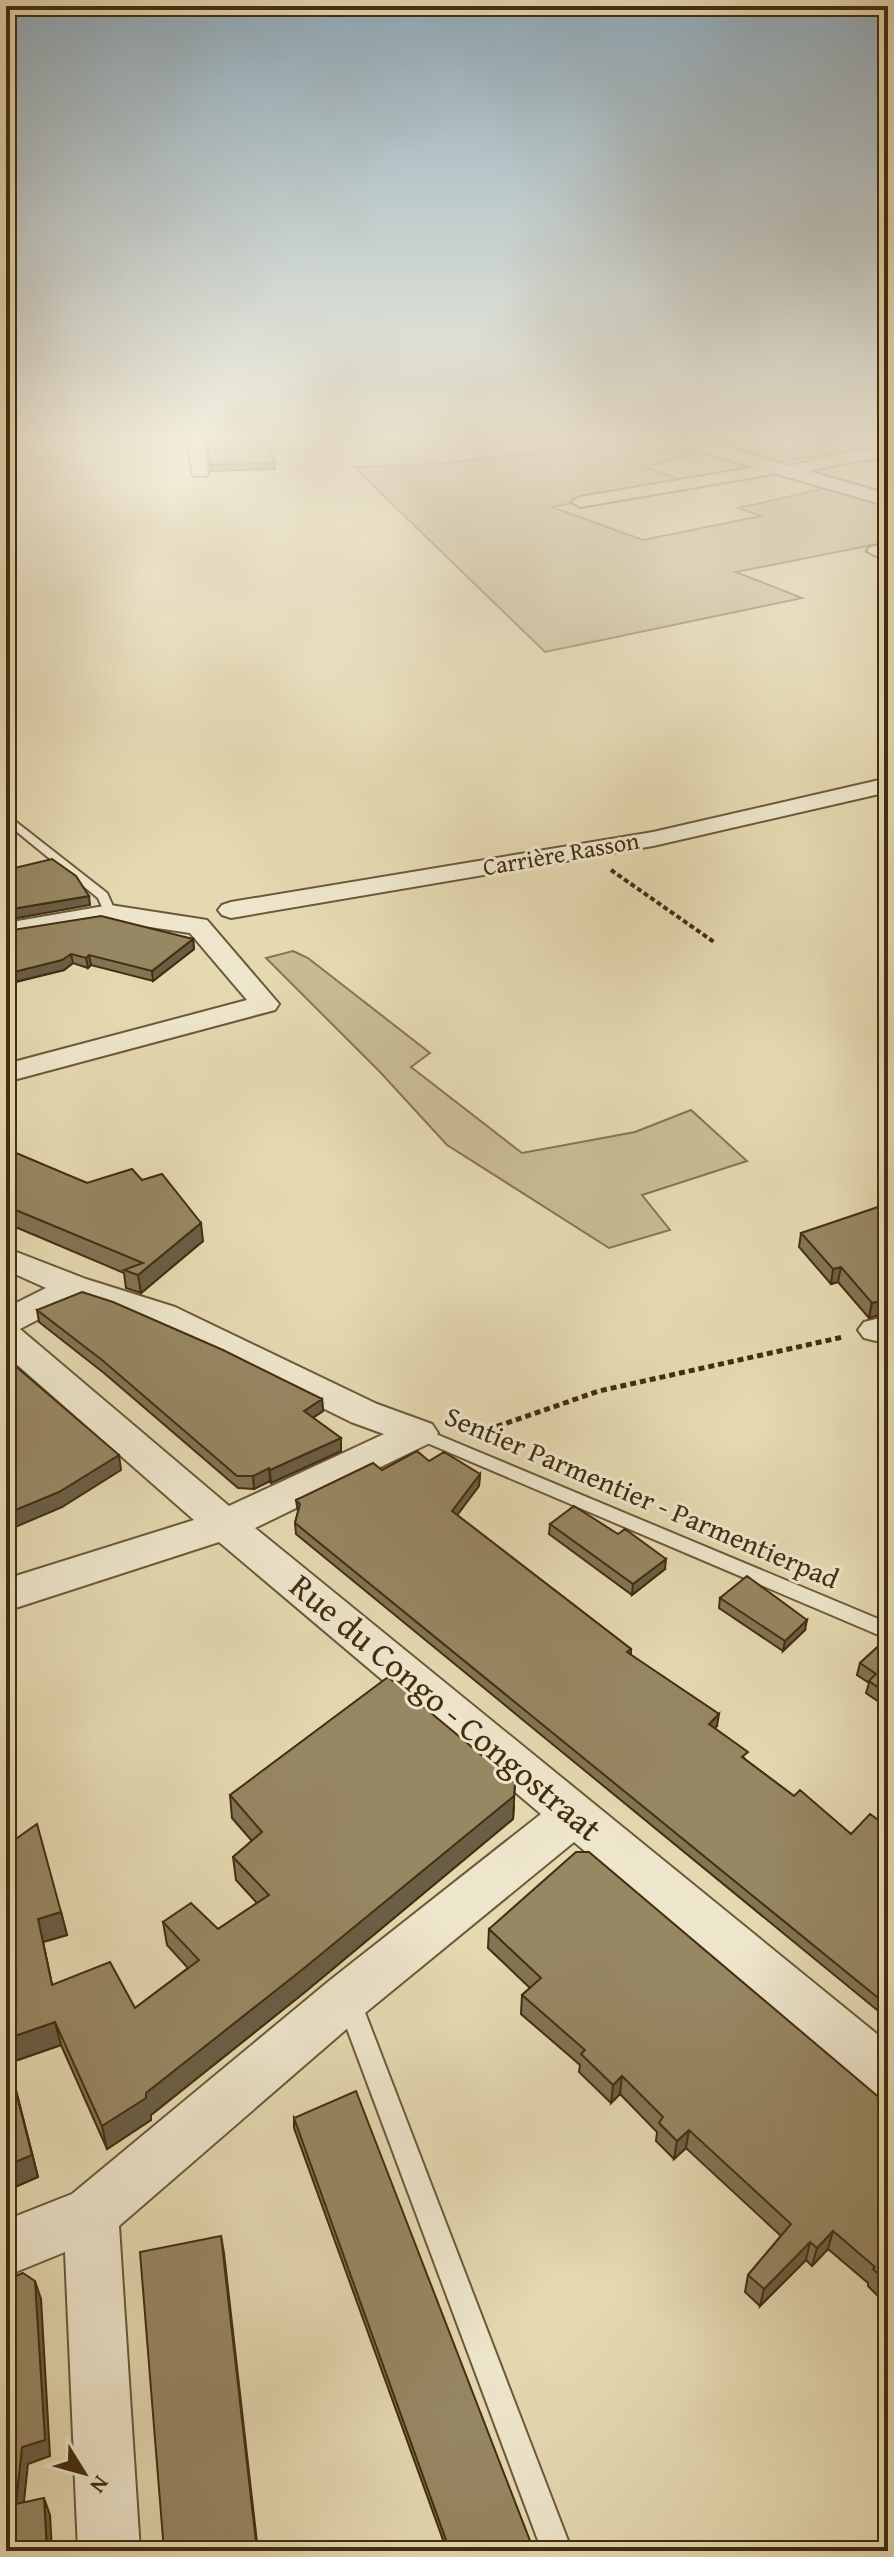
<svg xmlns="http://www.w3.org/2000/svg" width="894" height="2557" font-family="'Gentium Book Plus',serif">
<rect width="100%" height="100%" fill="#e5d9b1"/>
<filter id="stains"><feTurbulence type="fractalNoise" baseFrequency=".0025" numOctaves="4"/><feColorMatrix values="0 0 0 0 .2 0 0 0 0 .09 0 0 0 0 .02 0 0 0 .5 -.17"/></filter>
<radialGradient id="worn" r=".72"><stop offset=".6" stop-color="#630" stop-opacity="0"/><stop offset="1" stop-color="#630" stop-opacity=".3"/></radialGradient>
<path fill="#c9bc95" stroke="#867552" stroke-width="2" d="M639,440H667L704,451L645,467L682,480L552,507L643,540L761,516L739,508L826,488L888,506V542L736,572L802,598L545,652L354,467L438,464Z
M695,440H888V446L775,462Z
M293,951L308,958L430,1053L411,1067L522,1153L635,1132L691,1110L747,1161L642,1195L670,1230L609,1248L447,1145L381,1073L266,958Z"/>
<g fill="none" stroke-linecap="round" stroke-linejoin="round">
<g stroke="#6c5938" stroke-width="4">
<path id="service" d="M6,814L107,893L116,913L114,916H106L98,898L6,823Z
M419,1427L888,1623V1639L413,1437L410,1433L413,1429Z
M349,1991L357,1994L361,2002L572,2551H542L337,2002L341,1994Z"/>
</g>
<g stroke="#6c5938" stroke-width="4">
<path id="minor" d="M188,440H204L208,473L206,476H194L192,473Z
M888,447V457L839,464L786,477L778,473L580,507L572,502L580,497L774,464L782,468L839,454Z
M888,544V554L876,556L867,551L870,547Z
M888,778V792L653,846L231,918L222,915L218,910L222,905L231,902L653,832Z
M110,905L207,920L279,1004L275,1010L6,1082V1064L247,1000L190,933L110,921L6,939V923Z
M6,1248L86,1279L175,1307L377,1404L432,1424L438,1433L432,1442L255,1528L888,2043V2100L870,2092L574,1842L365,2013L119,2226L140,2551H78L65,2252L6,2276V2220L72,2194L329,1981L541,1814L219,1542L6,1611V1579L194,1520L6,1355V1308L46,1288L6,1270ZM77,1299L151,1323L351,1422L384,1434L229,1506L20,1329Z
M888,1316V1338L876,1341L864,1338L858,1330L864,1322Z"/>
</g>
<g stroke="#6c5938" stroke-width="4">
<path id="tertiary" d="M670,440H700L888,494V506L673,444Z"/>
</g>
<path stroke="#432e0f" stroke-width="4" stroke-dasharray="5 3" stroke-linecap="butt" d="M611,870L714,942"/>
<path stroke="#432e0f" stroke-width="5" stroke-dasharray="6 4" stroke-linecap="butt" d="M478,1433L599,1391L843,1337"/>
<use href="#service" fill="#eee6cc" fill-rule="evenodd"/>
<use href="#minor" fill="#eee6cc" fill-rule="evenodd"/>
<use href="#tertiary" fill="#eee6cc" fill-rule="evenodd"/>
</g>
<path fill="#827455" stroke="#432e0f" stroke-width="2" d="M6,440H22L20,442H6Z
M207,440L275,463V469L211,471Z
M888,549V576L883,577L879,559L880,550Z
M888,788V803L879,798L880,790Z
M6,931L193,939L194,949L153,981L91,965L88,968L73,963L64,970L16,982Z
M6,1151L87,1183L142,1180L203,1241L141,1293L126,1288L124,1273L6,1223Z
M888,1217L869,1318L838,1282L831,1284L799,1247L801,1233Z
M37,1310L322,1399L323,1411L313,1418L341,1438V1451L271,1483L270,1481L254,1489L238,1488L104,1373L39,1322Z
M429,1461L480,1474L479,1486L457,1515L631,1649V1655L717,1726L714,1728L746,1760L794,1796L851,1834L888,1827V2019L296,1534L295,1523L298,1512L296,1500L382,1470Z
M550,1524L618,1534L665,1569L632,1595L549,1534Z
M720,1598L805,1630L783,1651L719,1608Z
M888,1638V1708L866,1693L869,1683L857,1675L860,1663Z
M230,1795L514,1806L513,1819L305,1992L151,2115V2120L107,2149L61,2045L9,2063L38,2177L6,2191V1846L61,1912L67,1935L43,1942L52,1985L135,2008L188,1968L167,1945L163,1922L218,1929L257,1903L236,1880L233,1857L252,1841L232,1818Z
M489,1929L888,2105V2306L868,2286V2283L828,2249L812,2266L806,2260L760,2306L745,2292L748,2275L781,2236L686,2148L674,2159L656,2141L657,2132L620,2094L611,2103L579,2072L580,2065L521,2014L522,1995L530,1988L488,1948Z
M294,2118L534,2551H447L294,2128Z"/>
<path fill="#6a5e45" stroke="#432e0f" stroke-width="2" d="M888,568V576L883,577L884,569Z
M89,896L90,905L6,920V910Z
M193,939L194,949L153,981L152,971Z
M71,954L73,963L64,970L6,984V974Z
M89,955L91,965L88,968L86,958Z
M201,1223L203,1241L141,1293L138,1275Z
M841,1267L838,1282L831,1284L833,1269Z
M888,1299V1313L869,1318L872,1303Z
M322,1399L323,1411L304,1423V1411Z
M341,1438V1451L271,1483L270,1470Z
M119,1455L121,1470L62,1507L6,1531V1514Z
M269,1468L270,1481L254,1489L253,1476Z
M480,1474L479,1486L452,1522V1511Z
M666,1559L665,1569L632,1595L633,1584Z
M807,1620L805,1630L783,1651L785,1641Z
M719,1714L717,1726L707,1735L709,1724Z
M515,1783L513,1819L305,1992L151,2115V2120L107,2149L102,2126Z
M61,1912L67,1935L43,1942L57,2008L38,1919Z
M55,2022L61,2045L9,2063L38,2177L6,2191V2039Z
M622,2076L620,2094L611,2103L613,2085Z
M689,2130L686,2148L674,2159L677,2141Z
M833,2231L828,2249L812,2266L817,2248Z
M221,2236L224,2253L258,2551H257Z
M810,2242L806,2260L760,2306L764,2289Z
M35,2281L41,2299L50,2456L28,2464L22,2520L16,2504Z
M44,2498L50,2515L52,2551H47Z"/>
<path fill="#978763" stroke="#432e0f" stroke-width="2" d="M207,440H268L275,463L210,465Z
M888,549V568L884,569L880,550Z
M888,788V794L880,790Z
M52,859L76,876L89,896L6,910V870Z
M101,916L193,939L152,971L89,955L86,958L71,954L62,960L6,974V931Z
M9,1150L87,1183L132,1169L142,1180L162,1174L201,1223L138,1275L124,1270L143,1263L6,1206V1151Z
M878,1207L888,1217V1299L872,1303L841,1267L833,1269L801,1233Z
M82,1292L113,1302L223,1350L322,1399L304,1411L341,1438L270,1470L269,1468L253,1476H237L102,1360L37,1310Z
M6,1358L119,1455L59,1492L6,1514Z
M417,1451L429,1461L444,1452L480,1474L452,1511L631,1649L627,1652L719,1714L709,1724L748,1752L742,1757L794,1796L800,1790L851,1834L870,1814L888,1827V2006L295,1523L300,1504L296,1500L373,1463L382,1470Z
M574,1506L618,1534L625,1529L666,1559L633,1584L550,1524Z
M747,1576L807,1620L785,1641L720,1598Z
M887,1638H888V1694L869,1681L876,1674L860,1663Z
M388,1677L515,1783L514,1796L303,1969L146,2093V2098L102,2126L55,2022L6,2039V1846L37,1824L61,1912L38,1919L52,1985L110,1962L135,2008L199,1960L163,1922L191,1903L218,1929L269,1895L233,1857L262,1832L230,1795Z
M576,1852H589L888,2105V2283L873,2269L875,2267L833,2231L817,2248L810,2242L764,2289L748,2275L791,2224L689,2130L677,2141L659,2123L663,2117L622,2076L613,2085L581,2054L585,2050L522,1995L541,1978L489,1929Z
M6,2053L32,2155L6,2166Z
M356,2091L534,2551H450L294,2118Z
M221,2236L257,2551H164L140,2252Z
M23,2273L35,2281L45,2440L22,2447L16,2504L44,2498L47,2551H6V2280Z"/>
<linearGradient id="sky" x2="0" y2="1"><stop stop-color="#91acbc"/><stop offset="0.55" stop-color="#f3eedc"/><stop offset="1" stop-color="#f3eedc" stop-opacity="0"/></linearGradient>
<rect width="894" height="798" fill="url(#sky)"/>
<g text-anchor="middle" stroke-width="6" stroke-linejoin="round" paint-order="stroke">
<g font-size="24" fill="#432e0f" stroke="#eee6cc">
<text transform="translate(561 854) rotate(-10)" y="8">Carrière Rasson</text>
</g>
<g font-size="28" fill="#432e0f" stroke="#eee6cc">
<text transform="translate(642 1497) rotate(23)" y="10">Sentier Parmentier - Parmentierpad</text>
</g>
<g font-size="34" fill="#432e0f" stroke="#eee6cc">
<text transform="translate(446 1707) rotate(40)" y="12">Rue du Congo - Congostraat</text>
</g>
</g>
<rect width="894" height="2557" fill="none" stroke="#e5d9b1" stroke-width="32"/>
<rect x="8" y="8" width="878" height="2541" fill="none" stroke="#432e0f" stroke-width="4"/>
<rect x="16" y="16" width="862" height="2525" fill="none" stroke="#432e0f" stroke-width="2"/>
<g transform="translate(84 2473) rotate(127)" stroke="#eee6cc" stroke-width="6" paint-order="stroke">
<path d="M0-6L14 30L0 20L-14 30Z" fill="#432e0f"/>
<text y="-12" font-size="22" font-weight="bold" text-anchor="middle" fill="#432e0f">N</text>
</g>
<rect width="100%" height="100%" filter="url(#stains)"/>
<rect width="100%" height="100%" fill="url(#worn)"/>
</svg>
